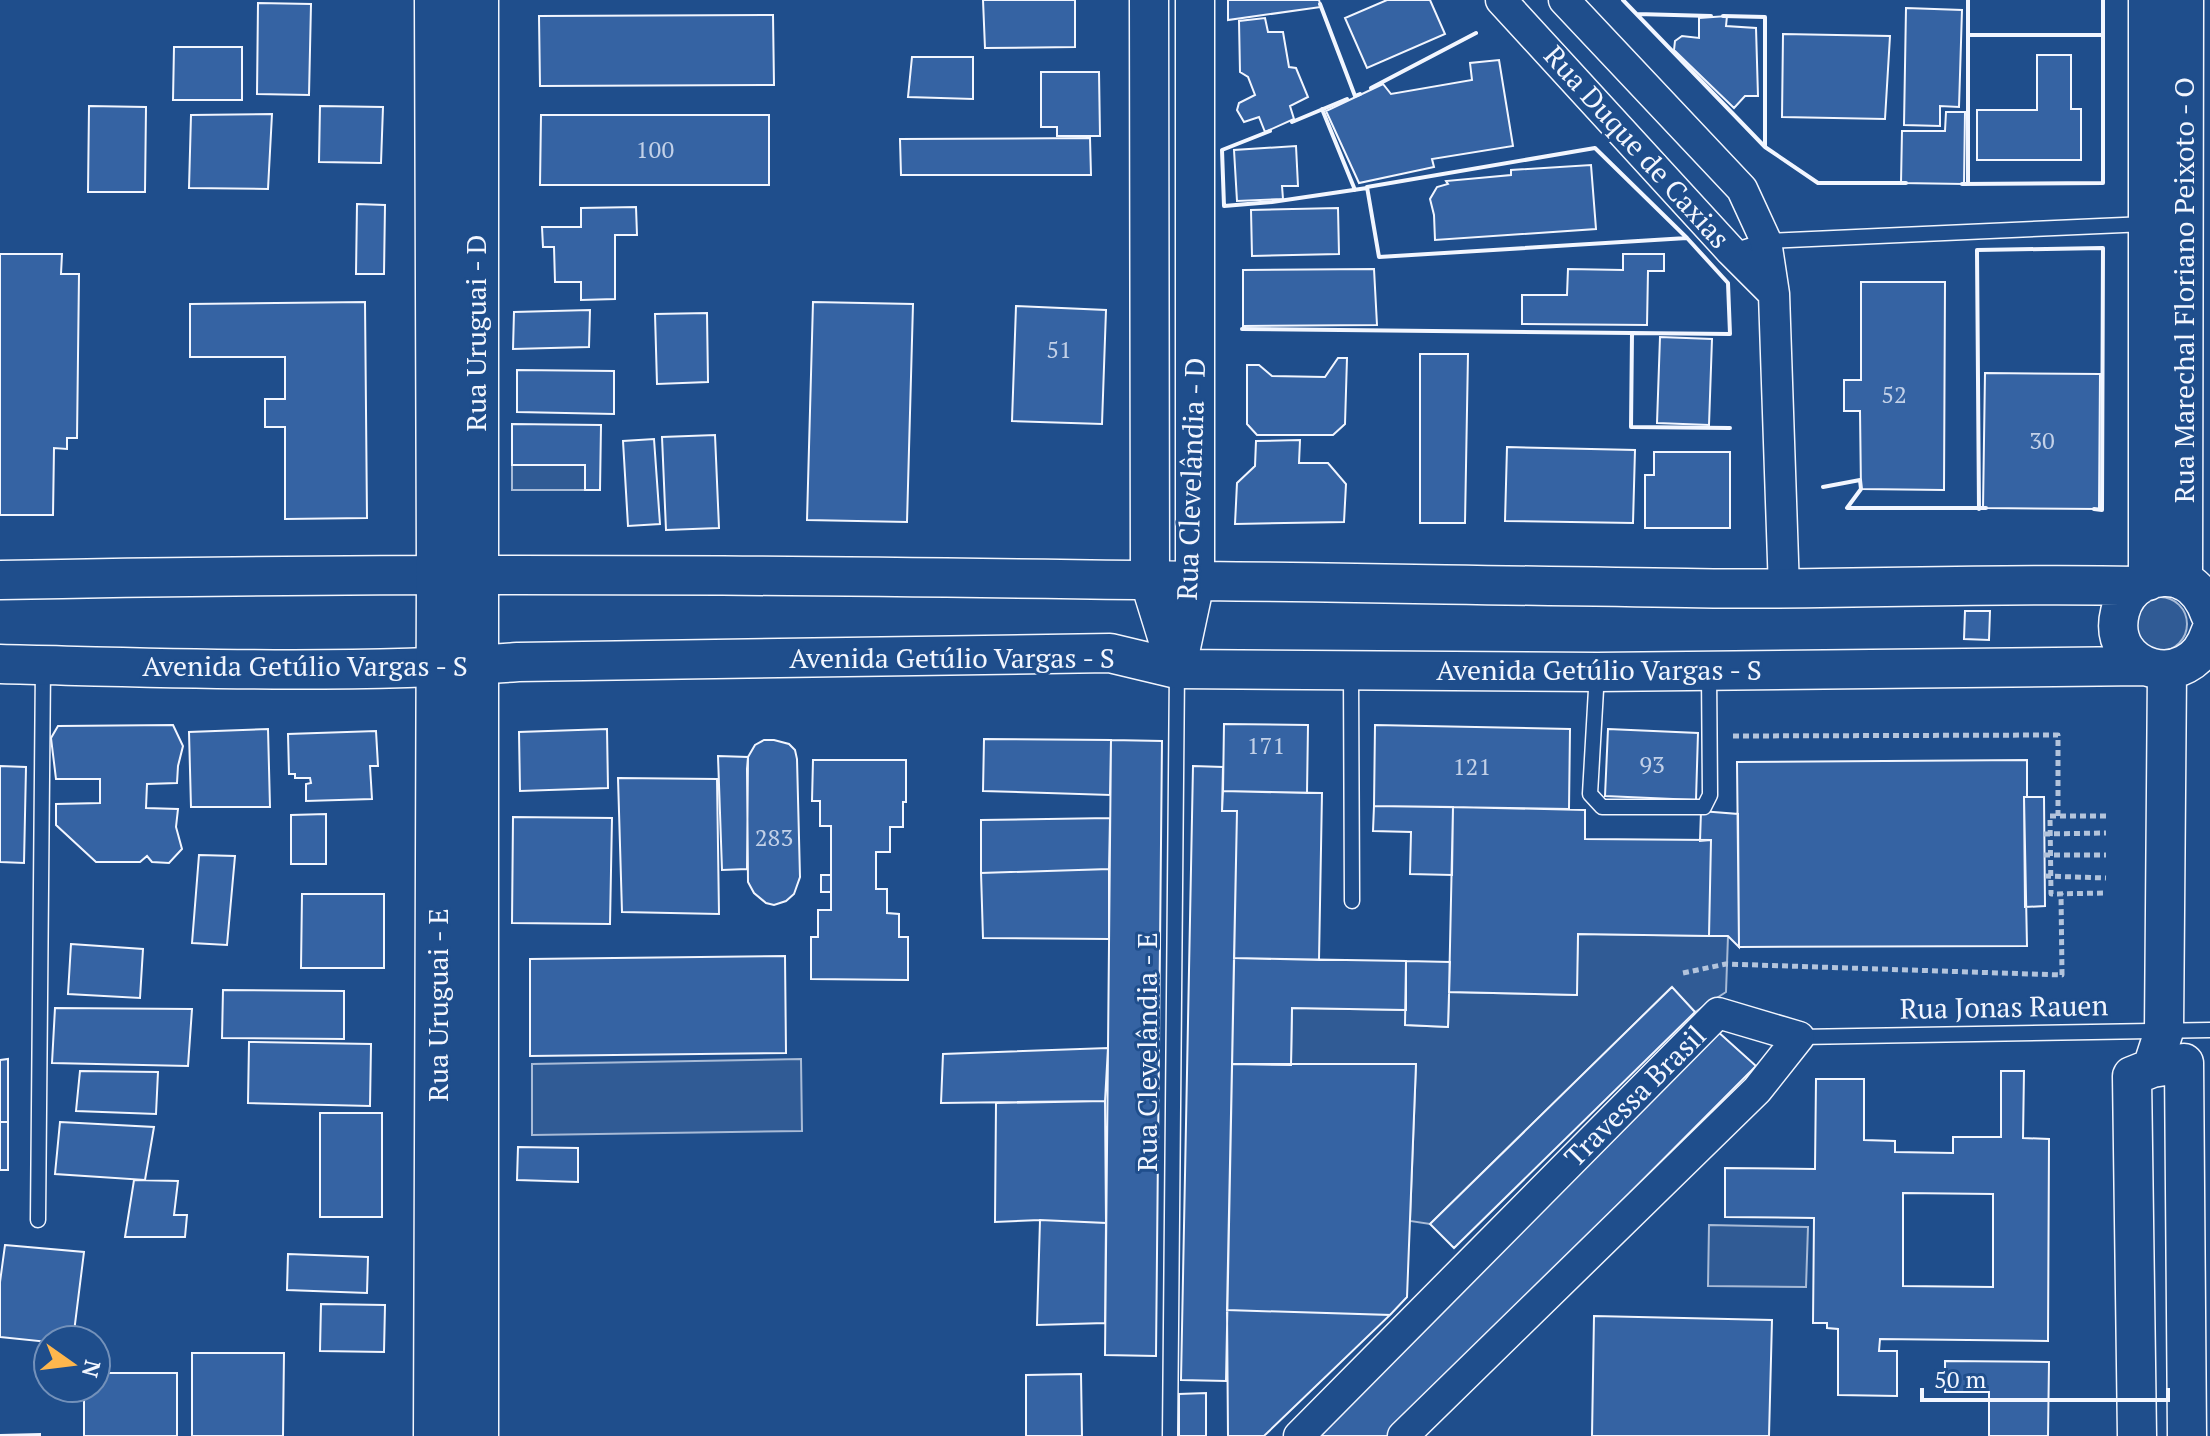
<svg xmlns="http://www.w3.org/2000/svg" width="2210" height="1436" font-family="'PT Serif',serif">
<rect width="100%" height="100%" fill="#1f4e8c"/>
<path fill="#305b95" stroke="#a8bbd7" stroke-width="2" d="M512,465H585V490H512Z
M2133 624a27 27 0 1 1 54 0a27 27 0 1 1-54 0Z
M1578,934L1728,936L1726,992L1695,1012L1671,988L1430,1224L1410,1221L1416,1064L1291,1065L1292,1008L1406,1010V1025L1448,1027L1449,992L1576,995Z
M801,1059L802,1131L532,1135V1064Z
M1709,1225L1808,1227L1806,1287L1708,1286Z"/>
<path fill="#3563a3" stroke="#f2f6ff" stroke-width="2" fill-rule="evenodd" d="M983,0H1075V47L985,48Z
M1228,0H1319L1321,7L1228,20Z
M1387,0H1430L1445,34L1367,68L1345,18Z
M258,3L311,4L309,95L257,94Z
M1906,8L1962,10L1959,107L1940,106V126L1904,125Z
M773,15L774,85L540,86L539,16Z
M1727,16L1726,26L1756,28L1758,96H1745L1734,108L1674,50L1675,41L1682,36L1699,38V18Z
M1265,18L1268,32H1283L1289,67L1296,68L1308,97L1290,106L1294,119L1265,132L1259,117L1244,122L1237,110L1239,103L1255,95L1248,77L1240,72L1239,21Z
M1783,34L1890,36L1885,119L1782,117Z
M174,47H242V100H173Z
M2037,55H2071V109H2081V160H1977V110H2037Z
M912,57H973V99L908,97Z
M1499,60L1513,146L1432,159L1434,167L1359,183L1326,111L1383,84L1391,94L1472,80L1470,63Z
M1041,72H1099L1100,136H1057V127H1041Z
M89,106L146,107L145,192H88Z
M320,106L383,107L381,163L319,162Z
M1946,112H1965L1964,184L1901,183L1902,131H1945Z
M272,114L268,189L189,188L191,115Z
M541,115H769V185H540Z
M1090,138L1091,175H901L900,139Z
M1296,146L1298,186H1282L1283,199L1237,201L1234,150Z
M1591,165L1596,229L1435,240L1434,215L1430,199L1437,187L1448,184L1446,181L1511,175V170Z
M357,204L385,205L384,274H356Z
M636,207L637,235H615V299L581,300V282H555L554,247H543L542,227H581V208Z
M1338,208L1339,254L1252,256L1251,210Z
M0,254H62L61,274H79L77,438H67V449L54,448L53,515H0Z
M1623,254H1664V271H1648L1647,325L1522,324V295H1567L1568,269L1623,270Z
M1374,269L1377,325L1243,326V270Z
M1861,282H1945L1944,490L1861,489L1860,411H1844V380H1861Z
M365,302L367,518L285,519V427H265V399H285V357H190V304Z
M813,302L913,304L907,522L807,520Z
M1016,306L1106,310L1102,424L1012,421Z
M590,310L589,347L513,349L514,312Z
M707,313L708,382L657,384L655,314Z
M1660,337L1712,339L1709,425L1657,423Z
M1420,354H1468L1465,523H1420Z
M1338,358H1347L1345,424L1333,435H1257L1247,424V365H1259L1272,376L1325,377Z
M517,370L614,371V414L517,412Z
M1985,373L2100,374L2099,509L1983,508Z
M512,424L601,425L600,490H585V465H512Z
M715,435L719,528L666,530L662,437Z
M654,439L660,524L628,526L623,441Z
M1300,440L1299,463H1328L1346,484L1344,522L1235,524L1237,483L1255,466L1256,441Z
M1507,447L1635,450L1633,523L1505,521Z
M1654,452H1730V528H1645V475H1654Z
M1965,611H1990L1989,640L1964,639Z
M1224,724L1308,725L1307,793L1223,791Z
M173,725L183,746L178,766L177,783L147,784L146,808L178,809L176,827L182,849L169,863L152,862L147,856L140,862H96L56,825V804L100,803V779H56L51,738L58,726Z
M1375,725L1570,729L1569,809L1374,806Z
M268,729L270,807H191L189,732Z
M607,729L608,788L520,791L519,732Z
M1608,729L1698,733L1696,800L1605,796Z
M376,731L378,766H370L372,799L306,801V784L311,783L310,778H295V774H289L288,734Z
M984,739L1111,740L1110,795L983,791Z
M764,740H774L789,744L795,750L797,759L800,877L794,894L786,901L774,905L766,903L754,893L748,882L747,769L748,757L755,745Z
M1111,740L1162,741L1156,1356L1105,1355Z
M718,756L748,757L747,869L722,870Z
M813,760H906V802H903V827H890V852H876V889H887V913L899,914V937H908V980L811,979V937H818V910H831V826H820V801H812Z
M2027,760V797H2024L2027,946L1739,947L1737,762Z
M0,766L26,767L24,863L0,862Z
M1193,766L1223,767L1222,811H1237L1226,1381L1181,1380Z
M618,778L717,779L719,914L622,912Z
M1223,791L1322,793L1319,960L1234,958L1237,811H1222Z
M2024,797H2044L2045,906L2025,907Z
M1374,806L1453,807L1452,875L1410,874L1411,832L1373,831Z
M1453,807L1585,810V839L1711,840L1709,936L1578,934L1577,995L1449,992Z
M1701,811L1738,814L1739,947L1728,936H1709L1711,840L1700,841Z
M326,814V864H291V815Z
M513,817L612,818L610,924L512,923Z
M1110,818L1109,869L981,873V820Z
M199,855L235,856L227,945L192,943Z
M1109,869V939L983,938L981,873Z
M821,875H831V892H821Z
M302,894H384V968H301Z
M71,944L143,949L140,998L68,994Z
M785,956L786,1053L530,1056V959Z
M1234,958L1406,961V1010L1292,1008L1291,1065L1232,1064Z
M1406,961L1450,962L1448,1027L1405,1025Z
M1672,987L1695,1012L1454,1248L1430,1224Z
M223,990L344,991V1039L222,1038Z
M55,1008L192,1009L188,1066L52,1063Z
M1716,1030L1756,1066L1388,1436H1308Z
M249,1042L371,1044L370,1106L248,1103Z
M1108,1048L1105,1101L941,1103L943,1054Z
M8,1059V1122H0V1060Z
M1232,1064H1416L1407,1297L1390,1315L1227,1310Z
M80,1071L158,1072L156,1114L76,1111Z
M2001,1071H2024L2023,1138L2049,1139L2048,1341L1880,1339L1879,1351H1897V1396L1838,1395V1329L1827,1328V1323H1813L1814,1218L1725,1217V1168L1815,1169L1816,1079H1864V1140L1895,1141V1152L1953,1153V1137H2001ZM1903,1193L1993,1194V1287L1903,1286Z
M1105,1101L1106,1223L1040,1220L995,1222L996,1103Z
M320,1113H382V1217H320Z
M0,1122H8V1170H0Z
M60,1122L154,1127L145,1180L55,1174Z
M518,1147L578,1148V1182L517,1180Z
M134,1180L178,1181L174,1215H187L185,1237H125Z
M1040,1220L1106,1223L1105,1323L1037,1325Z
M5,1245L84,1252L73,1340H48V1342L0,1337V1282Z
M288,1254L368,1257L367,1293L287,1290Z
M321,1304L385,1305L384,1352L320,1351Z
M1227,1310L1390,1315L1264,1436H1228Z
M1594,1316L1772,1320L1769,1436H1592Z
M192,1353H284L283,1436H192Z
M1945,1361L2049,1362L2048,1436H1989V1392H1945Z
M96,1373H177V1436H84V1388H96Z
M1081,1374L1082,1436H1026V1375Z
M1206,1393V1436H1179V1394Z
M40,1434V1436H0V1435Z"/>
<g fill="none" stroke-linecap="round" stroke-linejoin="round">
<g stroke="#f2f6ff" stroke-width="17">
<path id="service" d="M1732,251L1766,241L2146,224
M1597,672L1590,794L1602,807H1704L1710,795L1709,672
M1351,673L1352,901
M1799,1037L2210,1030
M38,1220L43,665
M1170,1436L1177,669"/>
</g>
<g stroke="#f2f6ff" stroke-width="33">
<path id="minor" d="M1501,0L1731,251L1774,294
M1564,0L1742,189L1766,241L1774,294L1784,590
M1299,1436L1718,1013L1799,1037L1757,1090L1403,1436"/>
</g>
<g stroke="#f2f6ff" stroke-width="41">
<path id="tertiary" d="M1149,0L1150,582L1177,669
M2148,0V581
M0,580C562,568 1124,580 1686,588C1837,591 1987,582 2137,586
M2183,581L2184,0
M2210,614C2205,600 2198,588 2184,581C2171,575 2155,576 2142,583C2131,589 2123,600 2120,612C2105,671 2190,695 2210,633
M0,664C172,668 346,675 518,662L1110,653L1177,669L1597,672L2143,666
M1177,666L1195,582V0
M2152,1068L2164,1031L2167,671
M2137,1436L2132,1076L2152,1068L2184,1063L2187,1436"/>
</g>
<g stroke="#f2f6ff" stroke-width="47">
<path id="primary" d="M436,1436L439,574L437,0
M476,1436V0"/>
</g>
<path stroke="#b3c4dc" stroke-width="5" stroke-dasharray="6 4" stroke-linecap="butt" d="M1733,736L2058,735V816
M2106,816H2050L2051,894L2106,893
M2044,834L2106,833
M2044,855H2106
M2045,876L2106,878
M1683,973L1726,964L2062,975L2061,893"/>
<use href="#service" stroke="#1f4e8c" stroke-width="14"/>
<use href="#minor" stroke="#1f4e8c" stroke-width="30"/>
<use href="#tertiary" stroke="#1f4e8c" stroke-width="38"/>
<use href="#primary" stroke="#1f4e8c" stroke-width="44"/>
<path stroke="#f2f6ff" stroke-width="4" d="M1623,0L1765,147L1818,183H1906
M1320,4L1355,96L1360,94
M1637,14L1711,16
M1723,16L1765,17V147
M1968,35H2103
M1371,88L1476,33
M1322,109L1355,190
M1292,122L1347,99
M1270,131L1222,150L1224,206L1272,202L1367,188
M1595,148L1687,238L1379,257L1367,187Z
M1962,184L2103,183V0
M1968,184V0
M1687,238L1728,283L1730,334L1632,333L1631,427L1730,428
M1242,329L1632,333
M1823,487L1860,480L1861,489L1847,508H1986
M1979,509L1977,250L2103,248L2102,510L2094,509"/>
</g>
<g text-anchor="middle" stroke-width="6" stroke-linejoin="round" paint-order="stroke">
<g font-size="24" fill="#c3d1e8">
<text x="655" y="158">100</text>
<text x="1059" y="358">51</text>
<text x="1894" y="403">52</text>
<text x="2042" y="449">30</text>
<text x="1266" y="754">171</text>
<text x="1652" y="773">93</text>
<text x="1472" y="775">121</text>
<text x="774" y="846">283</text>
</g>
<g font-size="28" fill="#f2f6ff" stroke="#1f4e8c">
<text transform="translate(1637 147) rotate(48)" y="10">Rua Duque de Caxias</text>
<text transform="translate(2184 290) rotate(-90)" y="10">Rua Marechal Floriano Peixoto - O</text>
<text transform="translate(476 333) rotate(-90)" y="10">Rua Uruguai - D</text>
<text transform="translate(1191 479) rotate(-88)" y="10">Rua Clevelândia - D</text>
<text x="952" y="668">Avenida Getúlio Vargas - S</text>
<text x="305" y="676">Avenida Getúlio Vargas - S</text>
<text x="1599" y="680">Avenida Getúlio Vargas - S</text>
<text transform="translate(438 1005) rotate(-90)" y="10">Rua Uruguai - E</text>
<text transform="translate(2004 1007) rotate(-1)" y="10">Rua Jonas Rauen</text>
<text transform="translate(1147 1052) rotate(-90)" y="10">Rua Clevelândia - E</text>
<text transform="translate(1635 1096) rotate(-45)" y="10">Travessa Brasil</text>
</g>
</g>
<g transform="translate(72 1364) rotate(104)"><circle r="38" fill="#1f4e8c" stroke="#7391ba" stroke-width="2"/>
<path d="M0-6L14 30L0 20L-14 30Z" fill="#ffb74d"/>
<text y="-12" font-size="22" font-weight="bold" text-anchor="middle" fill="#f2f6ff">N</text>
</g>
<path d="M1922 1388v12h246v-12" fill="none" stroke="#f2f6ff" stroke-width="4"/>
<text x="1934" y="1388" font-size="24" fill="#f2f6ff" stroke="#1f4e8c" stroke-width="6" paint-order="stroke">50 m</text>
</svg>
